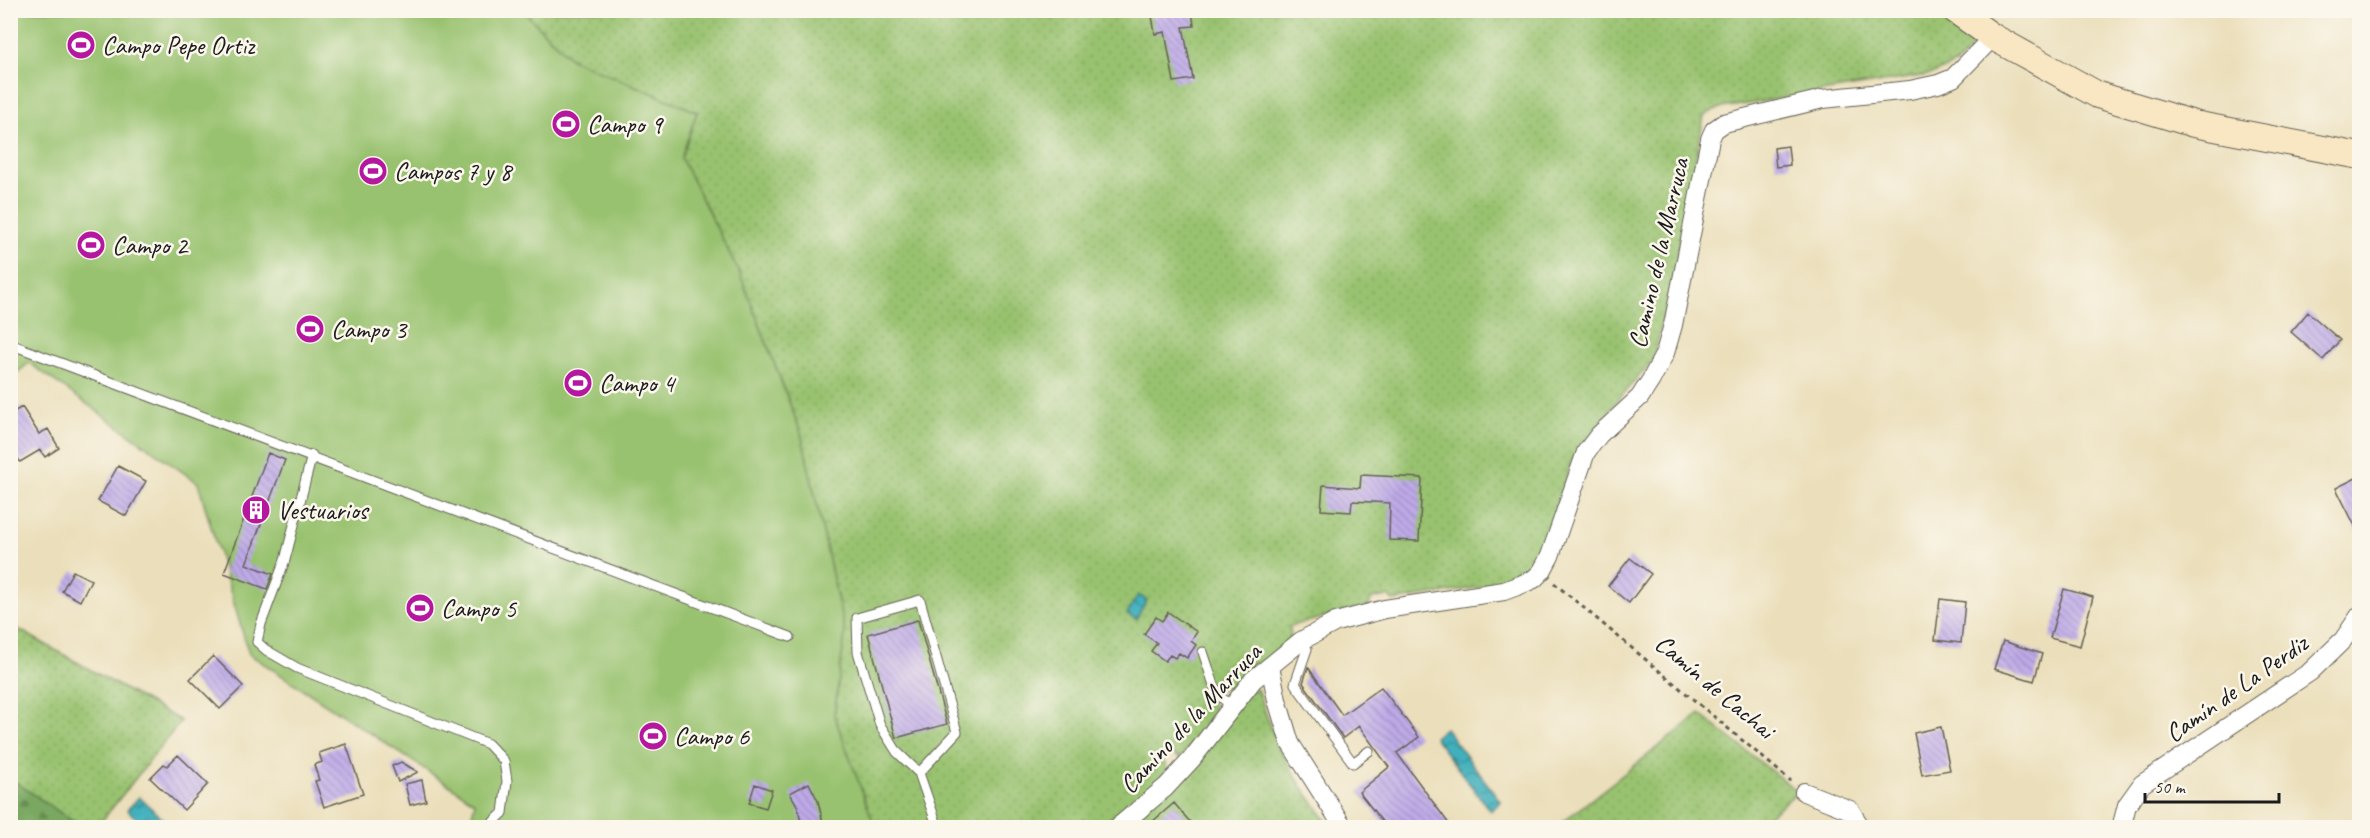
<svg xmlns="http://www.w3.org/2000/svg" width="2370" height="838" font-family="Caveat,sans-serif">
<defs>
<pattern id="grass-dots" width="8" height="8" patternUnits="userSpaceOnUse" patternTransform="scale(1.5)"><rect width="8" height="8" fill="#99c26f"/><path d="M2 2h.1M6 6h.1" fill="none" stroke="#83a660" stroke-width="1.8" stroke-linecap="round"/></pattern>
<pattern id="forest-firs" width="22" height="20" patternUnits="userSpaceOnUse" patternTransform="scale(1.5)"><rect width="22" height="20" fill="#7aa862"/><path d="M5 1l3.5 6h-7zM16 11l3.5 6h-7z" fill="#638850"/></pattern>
<pattern id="water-waves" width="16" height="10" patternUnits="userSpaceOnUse" patternTransform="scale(1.5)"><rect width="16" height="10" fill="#41b0bc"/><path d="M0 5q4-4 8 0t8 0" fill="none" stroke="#368e98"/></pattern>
<pattern id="building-back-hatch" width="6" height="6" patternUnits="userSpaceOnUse" patternTransform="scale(1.5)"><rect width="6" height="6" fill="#bfabe9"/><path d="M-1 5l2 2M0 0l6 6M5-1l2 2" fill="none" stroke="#9a8abc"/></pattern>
</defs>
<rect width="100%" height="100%" fill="#fbf7ec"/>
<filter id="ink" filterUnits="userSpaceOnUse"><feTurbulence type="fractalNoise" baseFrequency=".0167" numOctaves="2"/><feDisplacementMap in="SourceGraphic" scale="12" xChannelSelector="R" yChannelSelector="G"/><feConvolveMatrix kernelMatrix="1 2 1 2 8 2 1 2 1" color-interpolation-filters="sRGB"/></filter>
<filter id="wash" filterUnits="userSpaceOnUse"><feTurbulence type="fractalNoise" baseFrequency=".008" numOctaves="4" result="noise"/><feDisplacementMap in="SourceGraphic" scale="24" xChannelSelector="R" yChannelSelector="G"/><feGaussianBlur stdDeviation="1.35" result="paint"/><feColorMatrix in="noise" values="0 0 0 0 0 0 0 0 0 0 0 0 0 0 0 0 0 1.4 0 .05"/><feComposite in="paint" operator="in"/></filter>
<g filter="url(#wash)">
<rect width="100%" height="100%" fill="#ebdfbb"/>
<path fill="url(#grass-dots)" stroke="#5a6f46" stroke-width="1.5" d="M1939,10L1979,39L1957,63L1933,74L1716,109L1704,116L1668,301L1652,362L1620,397L1572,460L1541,552L1531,569L1520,579L1506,583L1393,601L1388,596L1371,599L1369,606L1290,626L1291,641L1251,669L1234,688H1220L1212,701L1215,714L1180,758L1171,753L1163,760L1169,773L1099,827L875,828L834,715L845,633L801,433L740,274L681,158L697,112L571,59L523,11Z
M11,625L181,721L97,827H81L11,779Z
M1257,689L1278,747L1302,787L1331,827L1128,828L1250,691Z
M1700,714L1798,792L1754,827L1555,828Z"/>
<path fill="url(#forest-firs)" stroke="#4b623f" stroke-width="1.5" d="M10,779H11L81,827H11Z"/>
<path fill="#99c26f" stroke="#5a6f46" stroke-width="1.5" d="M11,11H523L571,59L697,112L681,158L740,274L801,433L845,633L834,715L875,827H469L475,802L249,654L198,483L29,363L11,378Z"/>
<path fill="url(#water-waves)" stroke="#2e666c" stroke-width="1.5" d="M1138,595L1147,600L1136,619L1127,614Z
M1445,728L1501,802L1490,811L1434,737Z
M139,797L165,821L159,827H146L127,810Z"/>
<g id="blocks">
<path fill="url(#building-back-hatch)" d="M1151,10H1192L1194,26L1183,27L1193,79L1174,82L1165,32L1155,34Z
M1788,146L1790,165L1776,167L1774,148Z
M2308,312L2340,340L2323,360L2291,332Z
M22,407L39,434L48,429L59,448L45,457L40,450L20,462L15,454L10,457V414Z
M268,453L285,460L246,564L273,574L267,589L224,573Z
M118,466L146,481L126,516L98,501Z
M1361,475L1422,478L1419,541L1389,540L1390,503L1352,501L1351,512L1321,510L1323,485L1360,488Z
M2360,476V536L2336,488Z
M1630,558L1651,574L1629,603L1608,586Z
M73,571L91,580L80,601L62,591Z
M2064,589L2093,597L2080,646L2050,638Z
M1940,599L1965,602L1961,643L1935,640Z
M1168,612L1197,632L1191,641L1196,645L1187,658L1179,653L1175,658L1170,655L1165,661L1151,651L1157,643L1144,634L1156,617L1162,621Z
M918,620L947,724L896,738L868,634Z
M2003,641L2042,654L2034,681L1994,669Z
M213,656L243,686L220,709L190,679Z
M1308,667L1342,715L1381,687L1419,737L1397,753L1452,828H1387L1359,792L1389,767L1359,726L1343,738L1303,683Z
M1941,727L1950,770L1922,775L1914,733Z
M346,744L363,794L324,807L315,781L319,780L314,765L322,762L319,753Z
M178,755L208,784L184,810L150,778L164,764L167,766Z
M401,762L418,772L398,782L392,766Z
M422,780L426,801L410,805L405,784Z
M809,783L818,801L823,823L802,828L798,807L790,793Z
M755,784L772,790L766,808L749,803Z
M1174,803L1195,828H1145Z"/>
</g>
</g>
<g filter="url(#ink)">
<use href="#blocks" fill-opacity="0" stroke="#646054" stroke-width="1.5"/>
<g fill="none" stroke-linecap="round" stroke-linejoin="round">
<g stroke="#646054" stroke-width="11">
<path id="lane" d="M10,344L790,637
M312,455L285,560L261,624L257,642L266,650L297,668L488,744L504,761L507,781L503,813L487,828
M1301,641L1307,649L1295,684L1353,763L1369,751
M1203,652L1217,694L1232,706
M919,773L957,732L920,600L857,618L858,652L880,725L897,752L919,773L938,828"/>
</g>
<g stroke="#646054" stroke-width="20">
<path id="street" d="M1270,666L1277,700L1290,743L1344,828
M1804,792L1850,810L1861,828
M1117,828L1166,787L1191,760L1253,680L1301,641L1336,622L1385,609L1504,591L1520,585L1534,579L1542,571L1550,556L1586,452L1599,435L1640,397L1651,380L1665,353L1673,325L1710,139L1714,130L1724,123L1823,99L1910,90L1938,84L1953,78L1993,37
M2121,828L2127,805L2142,784L2310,672L2343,640L2360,615"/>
</g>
<g stroke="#646054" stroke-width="28">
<path id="secondary" d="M1955,10L1993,37L2098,95L2194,124L2360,156"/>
</g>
<path stroke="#646054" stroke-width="3" stroke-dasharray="4.5 4.5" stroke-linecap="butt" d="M1554,583L1791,781"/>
<use href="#lane" stroke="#fff" stroke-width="9"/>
<use href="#street" stroke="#fff" stroke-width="18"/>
<use href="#secondary" stroke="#f9e7c3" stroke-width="26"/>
</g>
</g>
<defs>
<g id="stadium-disc" transform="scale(1.5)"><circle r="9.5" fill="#b5179e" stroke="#fbf7ec"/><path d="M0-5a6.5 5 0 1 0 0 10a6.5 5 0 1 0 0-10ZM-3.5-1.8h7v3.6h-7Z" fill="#fff"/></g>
<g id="building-disc" transform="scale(1.5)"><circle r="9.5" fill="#b5179e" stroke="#fbf7ec"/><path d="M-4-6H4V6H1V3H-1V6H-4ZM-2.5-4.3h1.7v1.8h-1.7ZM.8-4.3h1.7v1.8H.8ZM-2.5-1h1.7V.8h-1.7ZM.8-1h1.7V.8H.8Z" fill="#fff"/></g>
</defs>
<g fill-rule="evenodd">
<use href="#stadium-disc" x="81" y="45"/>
<use href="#stadium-disc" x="566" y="124"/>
<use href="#stadium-disc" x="373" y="171"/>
<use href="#stadium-disc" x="91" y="245"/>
<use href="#stadium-disc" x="310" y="329"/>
<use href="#stadium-disc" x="578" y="383"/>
<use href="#building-disc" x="256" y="510"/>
<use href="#stadium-disc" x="420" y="608"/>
<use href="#stadium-disc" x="653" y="736"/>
</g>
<g text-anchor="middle" stroke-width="5" stroke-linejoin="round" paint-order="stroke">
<g font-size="26" fill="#1c1c1c" stroke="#fbf7ec" text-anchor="start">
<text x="102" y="54">Campo Pepe Ortiz</text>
<text x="587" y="133">Campo 9</text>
<text x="394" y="180">Campos 7 y 8</text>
<text x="112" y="254">Campo 2</text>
<text x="331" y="338">Campo 3</text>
<text x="599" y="392">Campo 4</text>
<text x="277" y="519">Vestuarios</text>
<text x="441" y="617">Campo 5</text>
<text x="674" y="745">Campo 6</text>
</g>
<g font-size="26" fill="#1c1c1c" stroke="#fbf7ec">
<text transform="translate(1658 253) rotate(-77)" y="9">Camino de la Marruca</text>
<text transform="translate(1715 686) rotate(40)" y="9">Camín de Cachai</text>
<text transform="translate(2236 688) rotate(-35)" y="9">Camín de La Perdiz</text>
<text transform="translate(1190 718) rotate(-47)" y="9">Camino de la Marruca</text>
</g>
</g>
<rect width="2370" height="838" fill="none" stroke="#fbf7ec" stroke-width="36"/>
<path d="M2145 793v9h134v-9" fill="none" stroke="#1c1c1c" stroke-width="3"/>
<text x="2154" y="793" font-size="18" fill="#1c1c1c" stroke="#fbf7ec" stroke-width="4.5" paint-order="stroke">50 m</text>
</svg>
